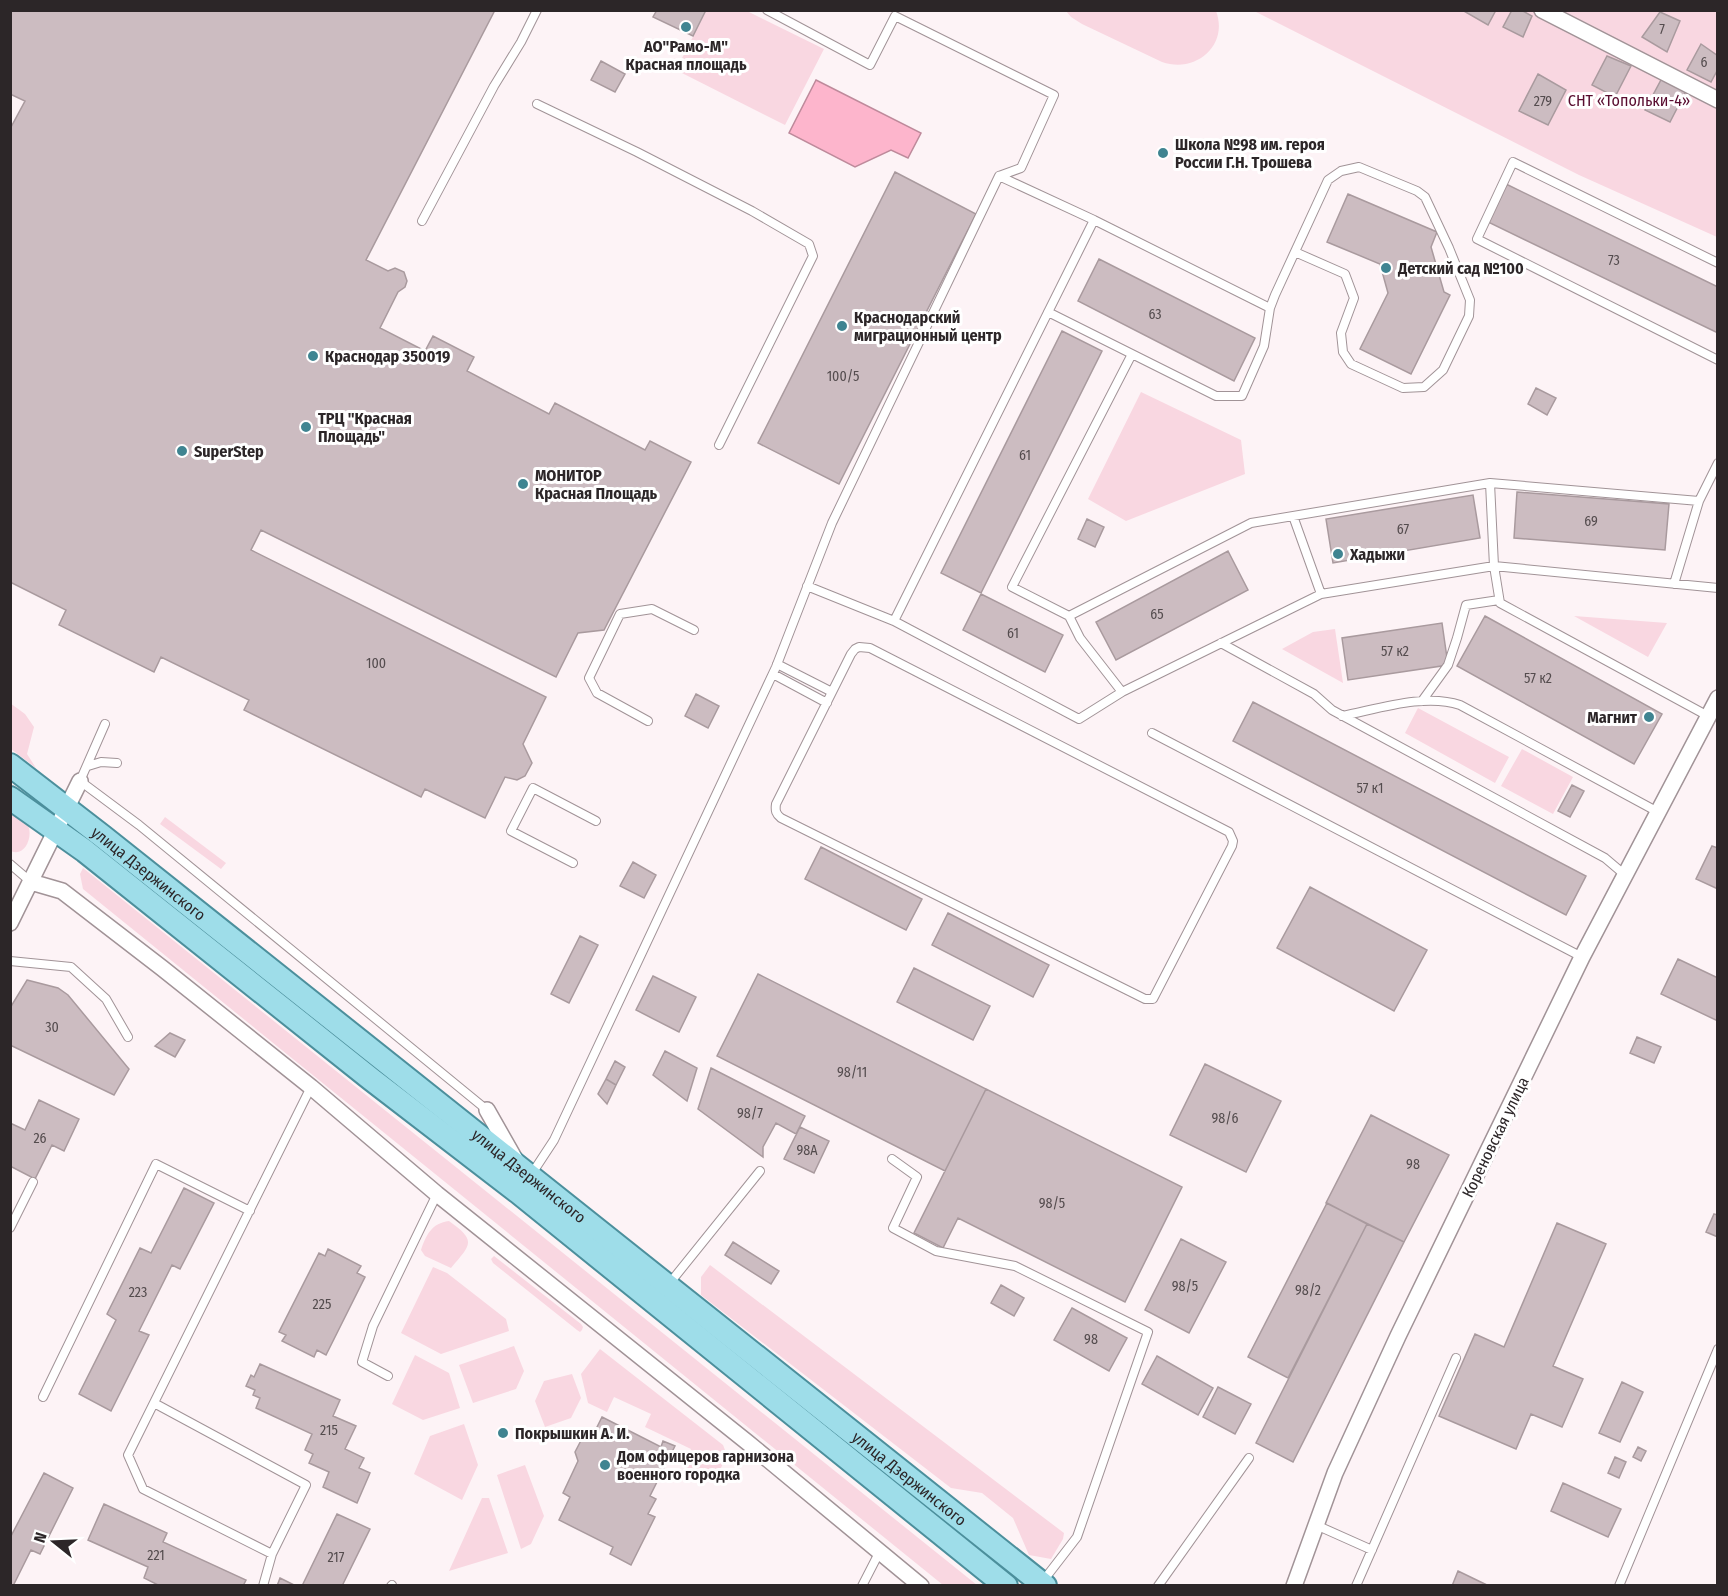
<svg xmlns="http://www.w3.org/2000/svg" width="1728" height="1596" font-family="'Fira Sans Condensed',sans-serif">
<rect width="100%" height="100%" fill="#fdf3f6"/>
<path fill="#f9d7e1" d="M706,11H747L824,49L785,125L676,70Z
M1066,11H1216C1229,45 1196,74 1162,62L1082,24L1071,17Z
M1254,11H1717V237L1579,175Z
M1141,392L1241,440L1245,474L1126,521L1088,499Z
M1574,616L1667,623L1648,657Z
M1335,629L1343,683L1282,649L1313,632Z
M10,703L25,714L34,727L27,754L36,768L11,749Z
M1418,708L1509,757L1495,783L1405,733Z
M1522,749L1573,777L1553,814L1501,786Z
M10,811C15,814 23,818 26,822C35,833 26,858 11,851Z
M165,817L226,863L221,869L160,824Z
M83,868L977,1585H943L83,889L80,874Z
M449,1221C477,1241 471,1244 451,1268L425,1256L421,1250C426,1235 432,1223 449,1221Z
M494,1256L581,1324L583,1327L582,1330L580,1332L577,1330L493,1263L491,1259Z
M710,1265L1064,1533L1063,1539L1051,1559L1029,1555L1013,1518L982,1493L951,1488L701,1295V1277Z
M433,1267L447,1273L506,1319L509,1331L441,1354L401,1333Z
M514,1346L524,1371L516,1389L473,1403L459,1365Z
M600,1349L723,1445C725,1450 726,1451 725,1455C725,1463 715,1483 705,1481C700,1480 693,1474 687,1472L686,1462L691,1449L645,1427L651,1414L614,1397L607,1412L588,1403L581,1374Z
M415,1355L449,1373L460,1408L423,1420L392,1404Z
M572,1374L581,1398L571,1418L545,1427L535,1401L544,1381Z
M464,1424L478,1465L462,1500L414,1474L430,1436Z
M525,1465L544,1516L531,1544L521,1549L497,1475Z
M482,1498H489L508,1553L449,1571Z"/>
<path fill="#fdb5cc" stroke="#be8a9b" stroke-width="1.5" d="M816,80L921,133L908,158L891,150L855,167L789,133Z"/>
<path fill="#ccbcc1" stroke="#a99a9e" stroke-width="1.5" d="M10,10H495L366,260L388,271L395,268L404,272L407,281L405,287L398,292L380,328L425,351L433,336L474,357L467,371L549,414L555,403L645,450L650,441L691,462L604,630L578,633L556,677L261,530L251,550L546,697L523,744L532,763L525,776L517,780L505,777L485,818L425,789L421,797L244,710L249,700L161,657L154,672L59,625L66,610L10,582V129L25,101L10,94Z
M657,10H706L693,36L653,17Z
M1462,10H1496L1488,25Z
M1512,10H1521L1532,16L1523,37L1503,27Z
M1660,12L1680,21L1667,52L1642,37Z
M1701,44L1718,56V69L1711,82L1687,70Z
M1607,56L1631,66L1615,97L1592,85Z
M601,61L625,74L615,92L591,80Z
M1538,74L1566,90L1548,125L1519,111Z
M1662,78L1686,91L1670,122L1645,110Z
M895,172L976,214L839,484L758,443Z
M1506,184L1718,287V333L1488,222Z
M1348,194L1437,232L1431,247L1444,292L1450,295L1411,374L1360,349L1388,293L1380,264L1327,242Z
M1099,259L1255,338L1234,381L1078,301Z
M1062,331L1102,351L981,593L941,573Z
M1536,388L1556,398L1547,415L1528,404Z
M1517,492L1669,504L1665,550L1514,538Z
M1473,495L1480,538L1333,563L1326,519Z
M1087,519L1104,527L1095,547L1078,539Z
M1228,551L1248,590L1116,660L1096,622Z
M981,594L1063,635L1045,672L963,630Z
M1485,616L1662,714L1634,764L1457,666Z
M1442,623L1448,665L1348,680L1342,638Z
M696,694L719,706L708,728L685,716Z
M1253,702L1586,876L1566,915L1233,741Z
M1572,785L1584,791L1570,817L1558,811Z
M1712,846L1718,848V889L1696,879Z
M821,847L922,899L906,930L805,879Z
M633,862L656,875L644,898L620,886Z
M1310,887L1427,950L1394,1011L1277,948Z
M948,913L1049,965L1033,997L932,945Z
M580,936L598,945L569,1003L551,994Z
M1678,959L1718,978V1021L1661,994Z
M914,968L990,1006L973,1040L897,1002Z
M758,974L986,1089L945,1171L717,1056Z
M653,976L696,997L679,1032L636,1010Z
M27,980L58,988L68,995L129,1069L114,1095L10,1045V1008Z
M170,1033L185,1040L175,1057L155,1046Z
M1637,1037L1661,1047L1654,1063L1630,1053Z
M665,1051L697,1068L687,1101L653,1075Z
M615,1061L625,1067L616,1085L606,1079Z
M1205,1064L1281,1101L1246,1172L1170,1135Z
M711,1068L805,1116L796,1134L776,1123L763,1147V1157L698,1109Z
M606,1079L616,1085L607,1104L598,1094Z
M986,1089L1182,1187L1125,1302L958,1218L943,1248L914,1233Z
M39,1100L79,1119L64,1151L52,1145L35,1179L10,1166V1123L25,1130Z
M1371,1115L1449,1155L1404,1242L1326,1203Z
M800,1127L829,1141L814,1173L784,1159Z
M184,1188L214,1203L180,1269L172,1265L139,1331L149,1335L111,1411L79,1394L116,1320L107,1314L140,1248L151,1253Z
M1327,1203L1367,1224L1288,1378L1248,1357Z
M1714,1214L1718,1215V1237L1706,1232Z
M1557,1223L1606,1244L1553,1366L1583,1379L1562,1427L1531,1414L1516,1449L1439,1416L1475,1334L1504,1347Z
M1367,1224L1404,1242L1293,1462L1256,1443Z
M1181,1239L1226,1262L1189,1333L1145,1310Z
M733,1242L779,1271L771,1284L725,1255Z
M328,1249L361,1266L357,1273L365,1277L326,1355L317,1350L314,1357L282,1341L286,1335L279,1332L319,1253L325,1256Z
M1001,1285L1024,1298L1014,1316L991,1303Z
M1072,1308L1127,1338L1109,1371L1054,1340Z
M1157,1356L1213,1388L1198,1415L1142,1384Z
M260,1364L340,1400L333,1416L356,1426L345,1449L364,1458L359,1468L370,1473L357,1503L323,1487L329,1472L309,1463L313,1454L305,1450L312,1434L256,1408L260,1398L253,1395L255,1390L246,1386L251,1375L254,1377Z
M1622,1382L1643,1392L1620,1442L1599,1433Z
M1218,1387L1251,1404L1235,1434L1203,1417Z
M602,1417L661,1447L663,1441L675,1446L650,1496L656,1499L648,1514L655,1517L631,1565L610,1554L613,1547L559,1520L570,1497L563,1493L578,1461L575,1452L587,1429L594,1433Z
M1638,1447L1646,1451L1641,1461L1633,1457Z
M1615,1457L1626,1462L1619,1478L1608,1473Z
M44,1473L73,1488L40,1554L31,1550L13,1586H10V1538Z
M1563,1483L1621,1509L1608,1537L1551,1511Z
M104,1504L167,1533L163,1542L246,1580L243,1586H160L144,1578L148,1567L88,1540Z
M337,1514L370,1529L342,1586H302Z
M1458,1571L1489,1586H1452Z
M280,1578L296,1586H277Z"/>
<g fill="none" stroke-linecap="round" stroke-linejoin="round">
<g stroke="#a19397" stroke-width="10">
<path id="lane" d="M537,104L637,152L752,211L809,244L813,256L719,445
M999,176L1094,220L1270,308
M422,221L494,86L521,42L537,10
M1295,252L1345,274L1354,298L1341,333L1343,352L1351,364L1403,388L1424,387L1443,370L1469,316L1470,300L1449,248L1425,197L1417,191L1359,167L1341,171L1328,180L1275,295L1270,308L1264,346L1242,396H1216L1132,354L1012,587L1069,616L1251,523L1490,483L1699,501
M1718,263L1513,162L1477,239L1718,360
M1048,312L1132,354
M1490,483L1494,566L1500,603L1708,716
M1293,516L1321,594
M1674,584L1699,501L1718,463
M807,586L894,621L1079,719L1122,692L1321,594L1494,566L1718,588
M1069,616L1080,638L1122,692
M894,621L1094,220
M1221,643L1314,694L1332,710L1605,858L1625,875
M859,647L870,648L1229,832L1233,841L1232,846L1153,999H1145L781,818C776,814 775,811 776,804L851,654L855,649Z
M777,664L832,692
M773,674L827,703
M1422,701L1448,665L1457,638L1466,605L1499,600
M1342,716C1378,709 1425,693 1460,705L1658,812
M648,721L597,693L589,678L620,614L652,609L694,630
M105,724L80,781L139,825L487,1110
M1152,733L1582,957
M88,766L101,762L117,763
M573,863L511,831L533,788L596,821
M10,864L31,882
M10,961L71,967L106,999L128,1037
M892,1159L917,1177L893,1228L936,1251L1015,1266L1148,1332L1077,1537L1043,1581
M531,1175L554,1140L776,667L832,523L999,176L1021,168L1054,95L895,16L870,65L767,10
M10,1228L33,1182
M669,1284L760,1171
M388,1376L362,1362L373,1326L437,1194
M43,1397L156,1164L250,1211
M154,1403L306,1485L272,1554L263,1586
M1316,1525L1372,1550
M272,1554L143,1489L128,1455L311,1087
M391,1586L392,1585
M862,1586L880,1551
M1158,1586L1249,1458
M1356,1586L1456,1358
M1619,1586L1718,1349"/>
</g>
<g stroke="#a19397" stroke-width="18">
<path id="street" d="M1542,10L1718,100
M31,882L62,891L162,968L311,1087L437,1194L747,1442L921,1586
M10,923L80,781
M487,1110L516,1161
M1294,1586L1335,1473L1398,1336L1582,957L1718,698"/>
</g>
<g stroke="#4c8f9c" stroke-width="26">
<g id="primary">
<path id="s1" d="M10,765L102,836L1045,1586"/>
<path d="M10,798L85,851L371,1079L518,1192L1006,1586"/>
</g>
</g>
<use href="#lane" stroke="#fff" stroke-width="8"/>
<use href="#street" stroke="#fff" stroke-width="15"/>
<use href="#primary" stroke="#9edde9" stroke-width="22"/>
</g>
<g fill="#3f8491" stroke="#fff" stroke-width="2">
<circle cx="686" cy="27" r="6"/>
<circle cx="1163" cy="153" r="6"/>
<circle cx="1386" cy="268" r="6"/>
<circle cx="842" cy="326" r="6"/>
<circle cx="313" cy="356" r="6"/>
<circle cx="306" cy="427" r="6"/>
<circle cx="182" cy="451" r="6"/>
<circle cx="523" cy="484" r="6"/>
<circle cx="1338" cy="554" r="6"/>
<circle cx="1649" cy="717" r="6"/>
<circle cx="503" cy="1433" r="6"/>
<circle cx="605" cy="1465" r="6"/>
</g>
<g text-anchor="middle" stroke-width="6" stroke-linejoin="round" paint-order="stroke">
<g font-size="14" fill="#544c4e">
<text x="1662" y="34">7</text>
<text x="1704" y="67">6</text>
<text x="1543" y="106">279</text>
<text x="1614" y="265">73</text>
<text x="1155" y="319">63</text>
<text x="843" y="381">100/5</text>
<text x="1025" y="460">61</text>
<text x="1591" y="526">69</text>
<text x="1403" y="534">67</text>
<text x="1157" y="619">65</text>
<text x="1013" y="638">61</text>
<text x="1395" y="656">57 к2</text>
<text x="376" y="668">100</text>
<text x="1538" y="683">57 к2</text>
<text x="1370" y="793">57 к1</text>
<text x="52" y="1032">30</text>
<text x="852" y="1077">98/11</text>
<text x="750" y="1118">98/7</text>
<text x="1225" y="1123">98/6</text>
<text x="40" y="1143">26</text>
<text x="807" y="1155">98А</text>
<text x="1413" y="1169">98</text>
<text x="1052" y="1208">98/5</text>
<text x="1185" y="1291">98/5</text>
<text x="1308" y="1295">98/2</text>
<text x="138" y="1297">223</text>
<text x="322" y="1309">225</text>
<text x="1091" y="1344">98</text>
<text x="329" y="1435">215</text>
<text x="156" y="1560">221</text>
<text x="336" y="1562">217</text>
</g>
<g font-size="16" font-weight="bold" fill="#2c2628" stroke="#fff" text-anchor="start">
<text x="686" y="52" text-anchor="middle">АО"Рамо-М"<tspan x="686" dy="18">Красная площадь</tspan></text>
<text x="1175" y="150">Школа №98 им. героя<tspan x="1175" dy="18">России Г.Н. Трошева</tspan></text>
<text x="1398" y="274">Детский сад №100</text>
<text x="854" y="323">Краснодарский<tspan x="854" dy="18">миграционный центр</tspan></text>
<text x="325" y="362">Краснодар 350019</text>
<text x="318" y="424">ТРЦ "Красная<tspan x="318" dy="18">Площадь"</tspan></text>
<text x="194" y="457">SuperStep</text>
<text x="535" y="481">МОНИТОР<tspan x="535" dy="18">Красная Площадь</tspan></text>
<text x="1350" y="560">Хадыжи</text>
<text x="1637" y="723" text-anchor="end">Магнит</text>
<text x="515" y="1439">Покрышкин А. И.</text>
<text x="617" y="1462">Дом офицеров гарнизона<tspan x="617" dy="18">военного городка</tspan></text>
</g>
<g font-size="16" fill="#580c2f" stroke="#fff">
<text x="1629" y="106">СНТ «Топольки-4»</text>
</g>
<g font-size="16" fill="#2c2628" stroke="#fff">
<text dy="6" stroke="none"><textPath href="#s1" startOffset="176">улица Дзержинского</textPath></text>
<text transform="translate(1495 1137) rotate(-64)" y="6">Кореновская улица</text>
<text dy="6" stroke="none"><textPath href="#s1" startOffset="662">улица Дзержинского</textPath></text>
<text dy="6" stroke="none"><textPath href="#s1" startOffset="1148">улица Дзержинского</textPath></text>
</g>
</g>
<rect width="1728" height="1596" fill="none" stroke="#2c2628" stroke-width="24"/>
<g transform="translate(54 1542) rotate(288)" stroke="#ffffff" stroke-width="4.5" paint-order="stroke">
<path d="M0-4.5L10 22L0 15L-10 22Z" fill="#2c2628"/>
<text y="-9" font-size="16" font-weight="bold" text-anchor="middle" fill="#2c2628">N</text>
</g>
</svg>
